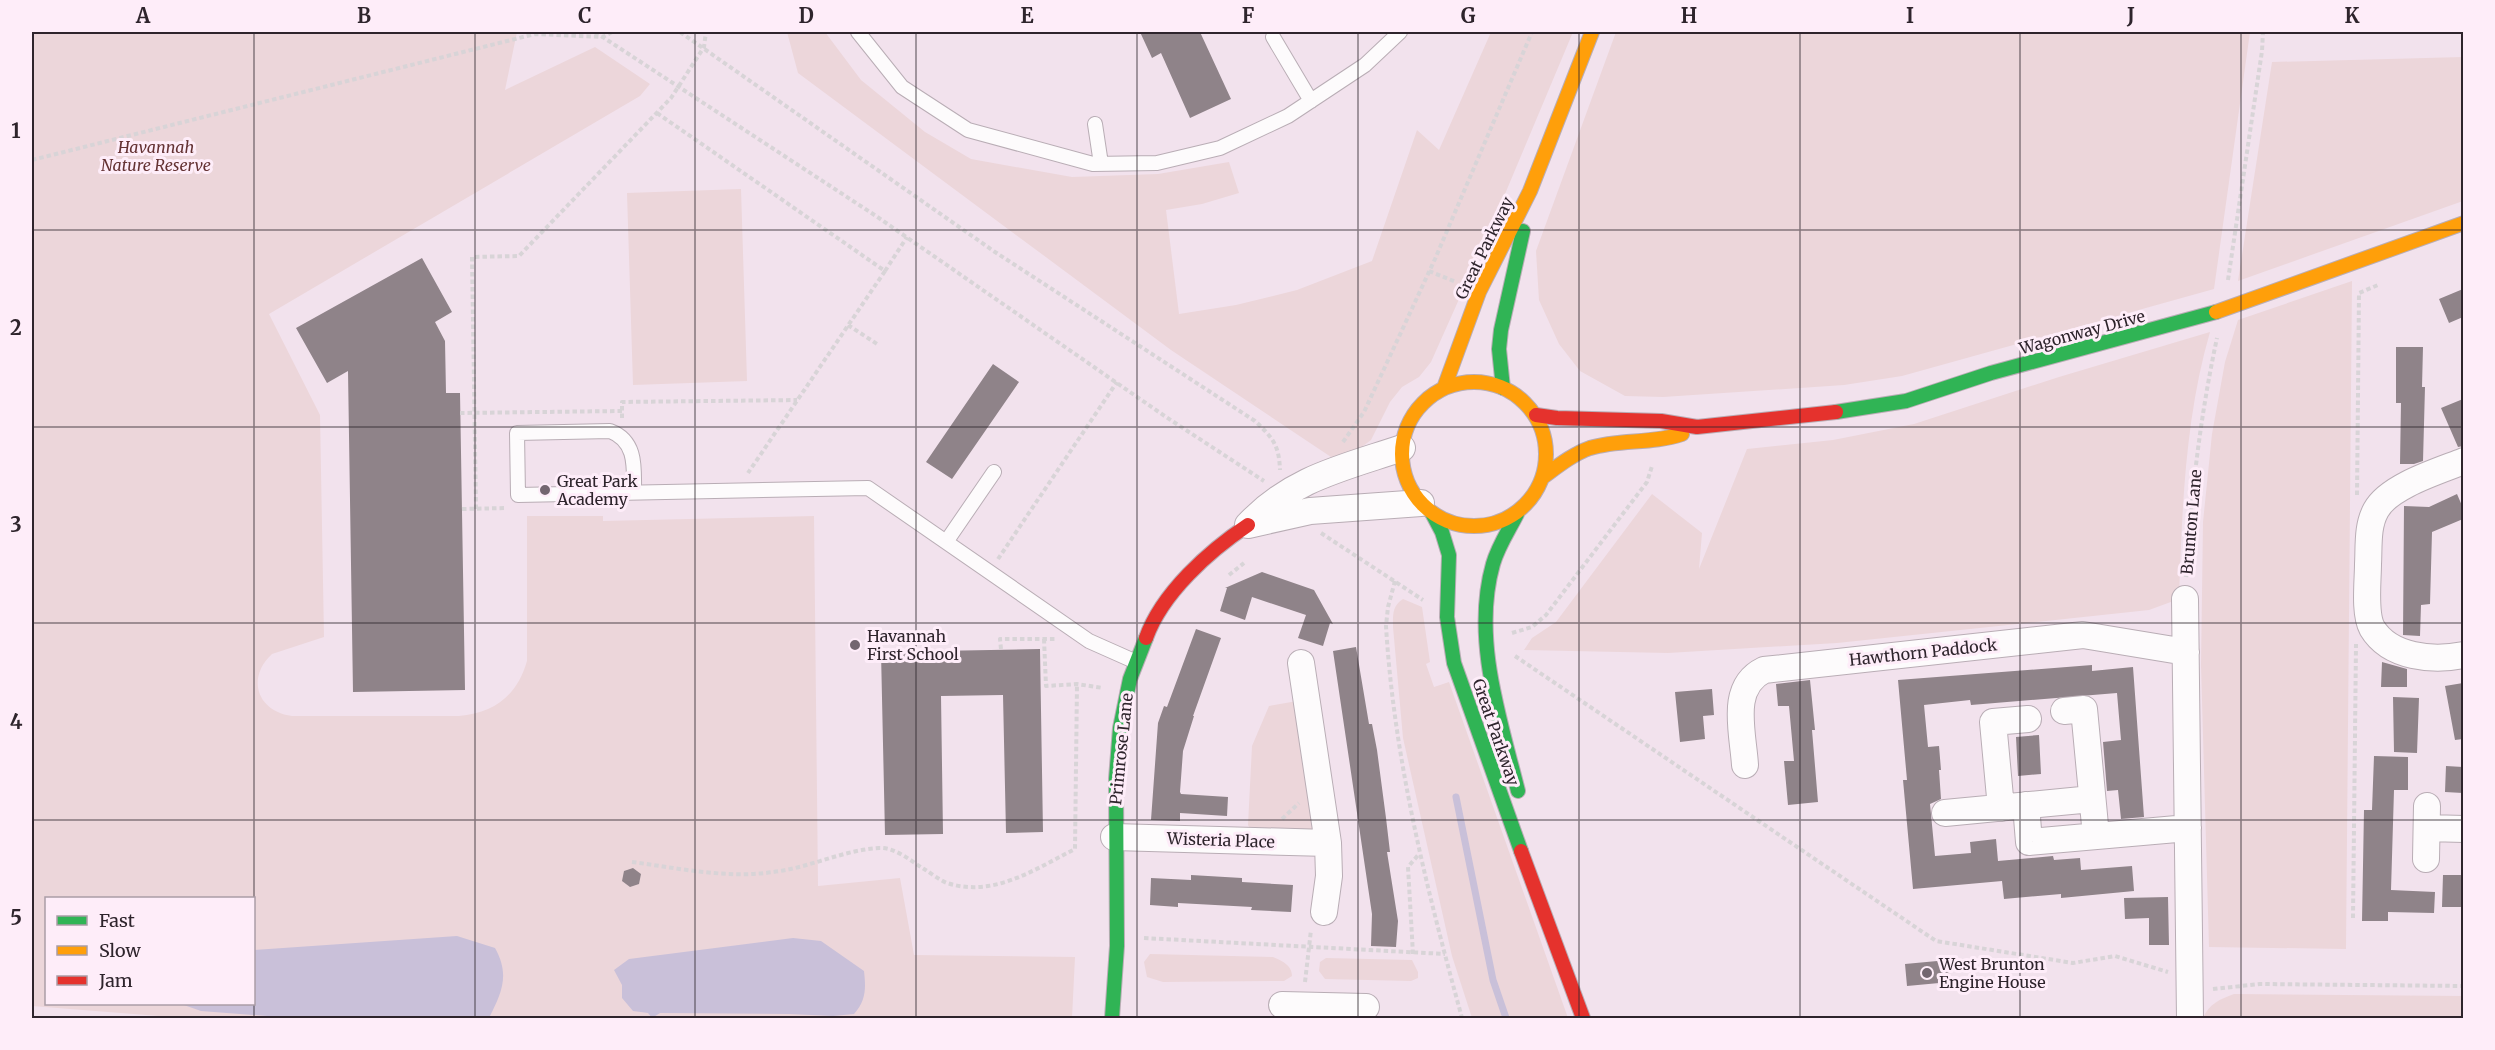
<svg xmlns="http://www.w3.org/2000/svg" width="2495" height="1050" font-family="Merriweather,serif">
<rect width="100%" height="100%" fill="#f2e2ed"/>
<path fill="#ecd6da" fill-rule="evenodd" d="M32,32H517L505,90L595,47L650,84L640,96L269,314L320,415L324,637L272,654C246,678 257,711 292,716H459C494,713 517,696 527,661V516H603V521L814,516L818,886L900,878L914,955L1075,957L1072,1018H184L32,1006ZM46,898H254V1004H46Z
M787,32H825L861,80L925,132L971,159L1072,177L1158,174L1229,162L1239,193L1202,204L1166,210L1179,314L1236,305L1297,290L1372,261L1417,130L1439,150L1491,32H1573L1489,232L1431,362L1419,377L1402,387L1390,402L1371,440L1355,452L1334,459L1171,350L798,73Z
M1616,32H2250L2214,289L1902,376L1844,385L1663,397L1625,396L1580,371L1559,344L1539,300L1536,251Z
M2463,57V201L2238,281L2272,62Z
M741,189L747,381L633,385L627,193Z
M2352,281L2346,949L2209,947L2201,665L2203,522L2212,434L2225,362L2238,320Z
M2210,332C2185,418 2182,510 2179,599L2149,610L1837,643L1668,653L1524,650L1532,638L1556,622L1652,494L1702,533L1699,569L1747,449L1833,440L1914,424L2059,377Z
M1403,599L1422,607L1430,662L1426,664L1434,687L1449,682L1568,1018H1472L1452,956L1403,738L1393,627C1393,615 1392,606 1403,599Z
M1297,701L1319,825L1308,833L1252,832L1248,825L1252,746L1269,706Z
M1150,954L1273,957C1282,961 1292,965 1292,976L1284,981L1163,982L1147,977L1144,962Z
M1326,958L1412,960L1418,972V978L1411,981L1325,979L1319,971L1320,962Z
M2234,994L2463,996V1018H2203C2209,1004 2220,999 2234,994Z"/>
<path fill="#c9c0d9" d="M457,936L495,948C510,975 502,992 489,1018H294L201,1011L181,1004H254V950Z
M793,938L821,941L864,971C866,989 866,1000 854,1014L833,1016L789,1014L660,1013L652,1018L648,1013L633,1011L622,998V985L614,970L629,959Z"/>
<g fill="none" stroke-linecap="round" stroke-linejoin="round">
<path stroke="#c9c0d9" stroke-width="7" d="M1456,797L1493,980L1506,1018"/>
</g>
<path fill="#8f8389" d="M1140,32H1200L1231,99L1190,118L1161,53L1152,58Z
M422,258L452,312L435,322L445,341L446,393H460L465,690L353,692L348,371L327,383L296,328Z
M2463,289V317L2449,323L2439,299Z
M2396,347H2423L2422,387H2425L2423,461L2414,464H2400L2401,403H2396Z
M993,364L1019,382L952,479L926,462Z
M2463,399V446L2458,447L2441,408Z
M2457,494L2463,508V519L2432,532L2430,604L2421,605L2420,636L2403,635L2404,506L2429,507Z
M1262,572L1314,590L1333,624L1330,623L1323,646L1298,638L1306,615L1252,597L1245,620L1220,611L1227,588H1225Z
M1196,629L1221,638L1193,716H1194L1183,751L1180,792L1181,794L1228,797L1227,816L1180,813V821L1151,820L1158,723L1164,706L1167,707Z
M1356,647L1369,724H1372L1377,750L1386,818L1390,852H1387L1398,921L1396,947L1371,946L1372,914L1333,651Z
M1040,649L1043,832L1006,833L1003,695L941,696L943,834L885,835L881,652Z
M2382,662L2407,669V687H2381Z
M2092,665V671L2133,667L2144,817L2121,819L2118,790L2107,791L2103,742L2121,740L2117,693L1971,705L1970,700L1924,705L1928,747L1939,746L1941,770H1939L1941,799L1930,804L1935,856L1971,853L1970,842L1996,839L1998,861L2053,856L2054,860L2080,858L2081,870L2132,866L2134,891L2061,898V894L2004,899L2002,881L1913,889L1903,780H1907L1898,680Z
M1810,680L1815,730H1812L1818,802L1788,805L1784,761H1794L1789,706H1778L1776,684Z
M2463,683V739L2455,740L2445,686Z
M1712,689L1714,715L1703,716L1705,739L1680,742L1675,692Z
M2393,697L2419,698L2417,753L2394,752Z
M2039,735L2041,774L2018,776L2016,737Z
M2374,756L2408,757V790H2394L2391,890L2435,892L2434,913L2388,912V921H2362L2364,810H2372Z
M2446,766L2463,767V793L2445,792Z
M633,868L641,874L639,884L630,887L622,881L624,871Z
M1191,875L1242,878V882L1293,885L1291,912L1251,910L1252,907L1178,903V907L1150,905L1151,878L1191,880Z
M2443,875H2463V907H2442Z
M2168,897L2169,945H2149V918L2125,919L2124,898Z
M1948,960L1950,982L1907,986L1905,964Z"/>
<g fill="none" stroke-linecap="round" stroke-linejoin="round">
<g stroke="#b9adb5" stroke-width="16">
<path id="lane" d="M858,32L902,87L968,130L1093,164L1157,163L1220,148L1288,116L1365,65L1400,32
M1273,37L1311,101
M1095,124L1101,164
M634,492C634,468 637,441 610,431L517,433L518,495L868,488L1089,641L1134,661
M946,542L994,472"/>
</g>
<g stroke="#b9adb5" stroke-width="28">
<path id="street" d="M2464,461C2439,471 2389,486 2376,510C2367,526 2369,546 2368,564C2368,581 2364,613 2372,628C2390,658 2433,661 2464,655
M1248,525C1292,478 1343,468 1402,448
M1248,525L1310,511L1421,503
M2185,599L2190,1018
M1301,663L1328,843L1329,876L1324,912
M2064,711L2084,709L2096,836
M1745,765C1743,732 1729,687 1764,670L2083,635L2186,652
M2026,805L2029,842L2188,828
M2001,808L1993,722L2028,719
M1945,813L2092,799
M2427,828L2464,829
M1114,837L1328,843
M2426,859L2427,806
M1282,1005L1366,1007"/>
</g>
<g stroke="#b9adb5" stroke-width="16">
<path id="fast" d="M1503,388L1499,349L1501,330L1523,231
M1836,412L1906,401L1991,373L2216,312
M1432,513L1442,532L1449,555L1447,617L1454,663L1521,851
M1517,514C1509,530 1498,546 1493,564C1472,638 1500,719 1518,791
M1112,1018L1117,946L1116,779L1120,728L1130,679L1146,638"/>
</g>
<g stroke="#b9adb5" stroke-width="16">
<path id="slow" d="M2216,312L2464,223
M1402 454a72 72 0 1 1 144 0a72 72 0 1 1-144 0Z
M1444,388L1479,292L1530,191L1592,32
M1543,477C1558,466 1573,454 1590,448C1620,439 1652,444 1682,434"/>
</g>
<g stroke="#b9adb5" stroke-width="16">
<path id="jam" d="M1536,415L1557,418L1661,421L1697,427L1836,412
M1146,638C1162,593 1209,551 1248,525
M1521,851L1583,1018"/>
</g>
<path stroke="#d8d4d7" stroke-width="4" stroke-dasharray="4.5 3" stroke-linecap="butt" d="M595,32L876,216L1166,417L1264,481
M680,32L995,252L1255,421C1273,438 1279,445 1280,470
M657,113L885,271L748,473
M32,160L535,34L603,37L612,32
M885,271L907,237
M1429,271L1456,282
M2228,280L2262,51L2263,32
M848,325L877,344
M460,413L622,411
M622,418V402L797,400
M1343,442L1364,412L1435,259L1532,32
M2357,495L2359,293L2378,285
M462,509L506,508
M476,509L472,257L519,256L671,98L704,47L706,32
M1321,533L1423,600
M998,559L1117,382
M1229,575L1244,563
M2186,577C2191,496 2200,417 2217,338
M1395,581L1388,607L1386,626C1394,760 1427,890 1462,1018
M1512,633L1532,627L1546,615L1647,482L1652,466
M1044,639L1046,686L1077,684L1103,688
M1001,649L1000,639H1056
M1515,656L1936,941L2073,963L2115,956L2168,972
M1282,819L1299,803
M632,862C678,868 726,879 773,872C809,868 843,850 879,848C895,847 911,861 924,869C931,873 939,880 947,883C994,898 1035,869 1075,849L1077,684
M2353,918L2356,644
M1144,938L1445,954
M1413,954L1408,867L1419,854
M1305,982L1311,930
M2213,989L2260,984L2464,986"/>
<use href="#lane" stroke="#fdfbfc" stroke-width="14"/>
<use href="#street" stroke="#fdfbfc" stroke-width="26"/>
<use href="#fast" stroke="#30b455" stroke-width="14"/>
<use href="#slow" stroke="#ff9f0a" stroke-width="14"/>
<use href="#jam" stroke="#e5322d" stroke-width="14"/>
</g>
<path fill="none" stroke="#2e242c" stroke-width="1.5" stroke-opacity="0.55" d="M254,32V1018M475,32V1018M695,32V1018M916,32V1018M1137,32V1018M1358,32V1018M1579,32V1018M1800,32V1018M2020,32V1018M2241,32V1018M32,230H2464M32,427H2464M32,623H2464M32,820H2464"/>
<g fill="#736670" stroke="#feedf9" stroke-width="2">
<circle cx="545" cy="490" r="6"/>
<circle cx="855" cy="645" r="6"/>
<circle cx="1927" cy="973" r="6"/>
</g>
<g text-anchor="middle" stroke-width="6" stroke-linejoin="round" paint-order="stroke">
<g font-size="16" font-style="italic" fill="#643233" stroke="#feedf9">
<text x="156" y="153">Havannah<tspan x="156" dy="18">Nature Reserve</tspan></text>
</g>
<g font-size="16" fill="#2e242c" stroke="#feedf9">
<text transform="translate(1484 248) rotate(-64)" y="6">Great Parkway</text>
<text transform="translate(2082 332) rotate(-15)" y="6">Wagonway Drive</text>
<text transform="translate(2191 522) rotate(-85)" y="6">Brunton Lane</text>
<text transform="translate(1923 652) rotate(-6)" y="6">Hawthorn Paddock</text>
<text transform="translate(1496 732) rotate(71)" y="6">Great Parkway</text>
<text transform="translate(1121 749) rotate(-84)" y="6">Primrose Lane</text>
<text transform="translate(1221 840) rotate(2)" y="6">Wisteria Place</text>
</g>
<g font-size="16" fill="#2e242c" stroke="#feedf9" text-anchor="start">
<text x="557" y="487">Great Park<tspan x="557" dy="18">Academy</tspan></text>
<text x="867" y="642">Havannah<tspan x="867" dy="18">First School</tspan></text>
<text x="1939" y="970">West Brunton<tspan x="1939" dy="18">Engine House</tspan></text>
</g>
</g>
<rect width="2495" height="1050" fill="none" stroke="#feedf9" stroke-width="66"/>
<rect x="45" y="897" width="210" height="108" fill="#feedf9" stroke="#ab9da7" stroke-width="1.5"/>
<rect x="57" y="916" width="30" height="9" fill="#30b455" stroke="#ab9da7" stroke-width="1.5"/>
<text x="99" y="927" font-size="18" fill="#2e242c">Fast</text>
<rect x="57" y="946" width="30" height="9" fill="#ff9f0a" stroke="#ab9da7" stroke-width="1.5"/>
<text x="99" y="957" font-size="18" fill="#2e242c">Slow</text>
<rect x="57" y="976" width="30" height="9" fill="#e5322d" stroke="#ab9da7" stroke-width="1.5"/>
<text x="99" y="987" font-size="18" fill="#2e242c">Jam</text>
<rect x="33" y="33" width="2429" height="984" fill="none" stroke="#2e242c" stroke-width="2"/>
<g font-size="20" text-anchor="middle" font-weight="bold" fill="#2e242c">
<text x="143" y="23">A</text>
<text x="364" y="23">B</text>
<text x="585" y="23">C</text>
<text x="806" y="23">D</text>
<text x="1027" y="23">E</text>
<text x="1248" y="23">F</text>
<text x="1468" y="23">G</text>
<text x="1689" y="23">H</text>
<text x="1910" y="23">I</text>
<text x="2131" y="23">J</text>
<text x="2352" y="23">K</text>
<text x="16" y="138">1</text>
<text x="16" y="335">2</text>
<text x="16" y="532">3</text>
<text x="16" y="729">4</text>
<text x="16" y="925">5</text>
</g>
</svg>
